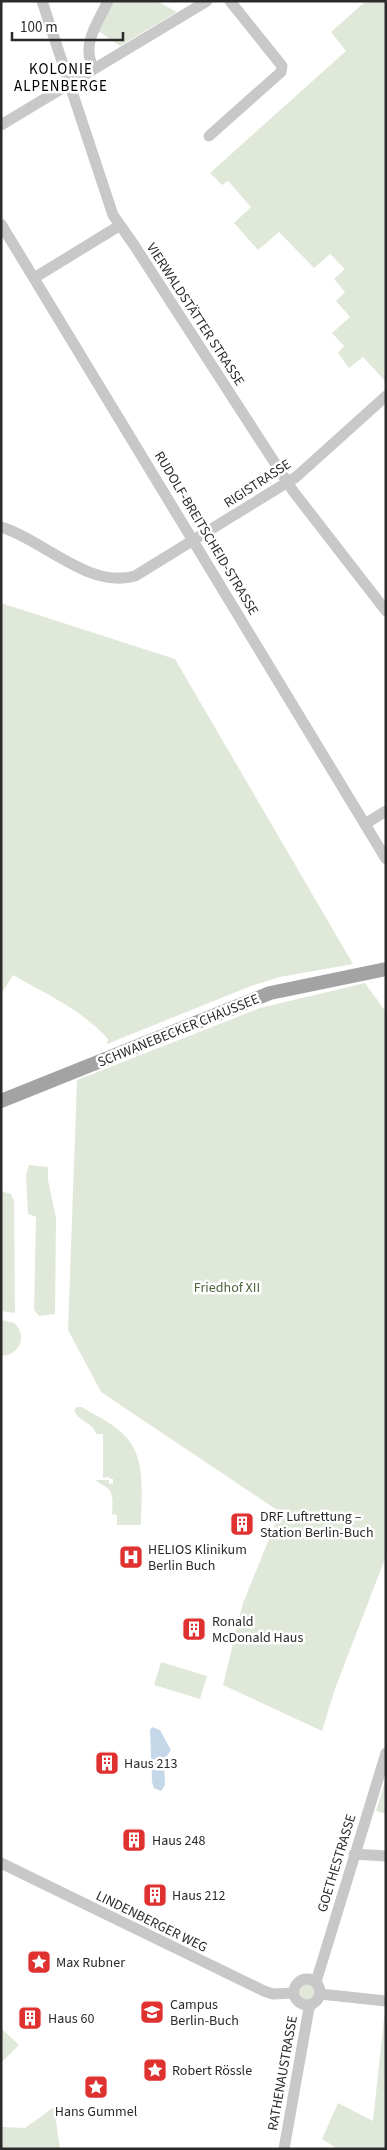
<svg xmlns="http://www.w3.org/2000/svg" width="387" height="2150" font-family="'Source Sans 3',sans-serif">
<rect width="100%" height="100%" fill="#fff"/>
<path fill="#e0e9d9" d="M113,1H157L177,12L120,46L98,31Z
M366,1H386V382L363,357L349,368L338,353L344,346L332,333L350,317L336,301L345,292L334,279L345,269L330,254L314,268L279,232L258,250L234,223L251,207L228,181L222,185L210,173L346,51L331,32Z
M1,603L175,659L353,964L280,977L251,986L107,1044L108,1039C82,1010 46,994 13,975L1,994Z
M365,983L386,1012V1556L335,1689L322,1731L223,1685L243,1603L280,1512L101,1392L68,1330L77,1080L260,1008Z
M29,1165L48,1167V1180L56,1218L55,1314L39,1316L34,1310L36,1217L28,1214L26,1175Z
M1,1191L11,1194L14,1201L15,1313L1,1311Z
M1,1320L14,1323C28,1335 20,1356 1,1356Z
M77,1407H82C95,1415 110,1422 121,1432C148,1455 141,1494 141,1525H117V1515L112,1514C112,1505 115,1493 106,1487C102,1484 99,1484 96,1480H109V1484L113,1483V1479H110L109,1477L103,1478V1434H96C93,1422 77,1421 74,1410Z
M161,1662L207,1676L200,1699L154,1685Z
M386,1778V1814L376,1811Z
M300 1992a8 8 0 1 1 16 0a8 8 0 1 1-16 0Z
M385,2009L386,2149H338L322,2139L338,2103L373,2121Z
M1,2028L19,2045L1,2063Z
M54,2107L60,2149H1V2125L3,2127L25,2128Z"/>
<path fill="#c5d8e9" d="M152,1727L160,1730L171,1750L164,1760L165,1785L161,1791L154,1788L152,1782L150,1730Z"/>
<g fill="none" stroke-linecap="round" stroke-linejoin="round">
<path stroke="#c8c8c8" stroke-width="11" d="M42,1L113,215L134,245L293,491L386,611
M94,69C80,45 98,23 108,1
M1,125L207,1
M209,136L281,72L282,66L230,1
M1,224L386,859
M34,278L119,226
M1,527C44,540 88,589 135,576L296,477L386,396
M365,824L386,811
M354,1854L386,1856
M1,1863L264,1991L273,1994L293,1993
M294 1992a13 13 0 1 1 26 0a13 13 0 1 1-26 0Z
M316,1982L386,1753
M320,1994L386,2001
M284,2149L309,2008L312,2004"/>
<path stroke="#a3a3a3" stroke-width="14" d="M1,1101L270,993L386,969"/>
</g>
<defs>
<g id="building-square" transform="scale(1.25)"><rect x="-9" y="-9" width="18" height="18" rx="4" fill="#df3130" stroke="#fff"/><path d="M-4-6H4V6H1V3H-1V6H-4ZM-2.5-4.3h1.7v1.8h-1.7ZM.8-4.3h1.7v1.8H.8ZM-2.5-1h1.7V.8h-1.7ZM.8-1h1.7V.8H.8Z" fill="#fff"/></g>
<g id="hospital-square" transform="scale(1.25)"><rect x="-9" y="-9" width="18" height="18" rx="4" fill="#df3130" stroke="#fff"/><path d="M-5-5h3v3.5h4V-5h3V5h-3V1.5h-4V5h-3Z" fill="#fff"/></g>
<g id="sight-square" transform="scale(1.25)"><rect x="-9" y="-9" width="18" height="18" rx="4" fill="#df3130" stroke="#fff"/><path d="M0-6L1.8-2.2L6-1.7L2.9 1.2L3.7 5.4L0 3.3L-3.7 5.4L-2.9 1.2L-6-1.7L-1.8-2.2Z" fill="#fff"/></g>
<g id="university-square" transform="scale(1.25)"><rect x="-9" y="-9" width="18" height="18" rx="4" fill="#df3130" stroke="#fff"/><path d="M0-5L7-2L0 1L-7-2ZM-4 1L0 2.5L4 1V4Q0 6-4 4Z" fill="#fff"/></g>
</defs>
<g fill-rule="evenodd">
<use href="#building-square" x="242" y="1524"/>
<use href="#hospital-square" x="131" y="1557"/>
<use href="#building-square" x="194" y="1629"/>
<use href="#building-square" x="107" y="1763"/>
<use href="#building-square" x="134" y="1840"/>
<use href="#building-square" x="155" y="1895"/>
<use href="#sight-square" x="39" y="1962"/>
<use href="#university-square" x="152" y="2012"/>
<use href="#building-square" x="30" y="2018"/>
<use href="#sight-square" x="155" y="2070"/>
<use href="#sight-square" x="96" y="2087"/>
</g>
<g text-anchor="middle" stroke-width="5" stroke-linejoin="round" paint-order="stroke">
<g font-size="14" fill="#2b2b2b" stroke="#fff">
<text transform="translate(196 314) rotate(57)" y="5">VIERWALDSTÄTTER STRASSE</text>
<text transform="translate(257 483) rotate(-33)" y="5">RIGISTRASSE</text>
<text transform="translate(207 533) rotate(59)" y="5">RUDOLF-BREITSCHEID-STRASSE</text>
<text transform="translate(178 1030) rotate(-22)" y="5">SCHWANEBECKER CHAUSSEE</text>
<text transform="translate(336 1863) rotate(-73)" y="5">GOETHESTRASSE</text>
<text transform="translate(152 1921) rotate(26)" y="5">LINDENBERGER WEG</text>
<text transform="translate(282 2073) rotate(-80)" y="5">RATHENAUSTRASSE</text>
</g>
<g font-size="14" fill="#4b653b" stroke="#fff">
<text x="227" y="1292">Friedhof XII</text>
</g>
<g font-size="14" fill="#2b2b2b" stroke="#fff" text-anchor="start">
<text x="260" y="1521">DRF Luftrettung –<tspan x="260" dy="16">Station Berlin-Buch</tspan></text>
<text x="148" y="1554">HELIOS Klinikum<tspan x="148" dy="16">Berlin Buch</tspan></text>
<text x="212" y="1626">Ronald<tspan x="212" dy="16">McDonald Haus</tspan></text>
<text x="124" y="1768">Haus 213</text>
<text x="152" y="1845">Haus 248</text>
<text x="172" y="1900">Haus 212</text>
<text x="56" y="1967">Max Rubner</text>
<text x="170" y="2009">Campus<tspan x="170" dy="16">Berlin-Buch</tspan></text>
<text x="48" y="2023">Haus 60</text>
<text x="172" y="2075">Robert Rössle</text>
<text x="96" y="2116" text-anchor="middle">Hans Gummel</text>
</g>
<g font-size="15" letter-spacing="1" fill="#000" stroke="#fff">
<text x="61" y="74">KOLONIE<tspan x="61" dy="17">ALPENBERGE</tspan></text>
</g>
</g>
<rect width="387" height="2150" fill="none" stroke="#2b2b2b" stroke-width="5"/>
<path d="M12 32v8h111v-8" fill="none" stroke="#2b2b2b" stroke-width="2.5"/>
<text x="20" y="32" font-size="15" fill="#2b2b2b" stroke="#ffffff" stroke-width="4" paint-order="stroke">100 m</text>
</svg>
